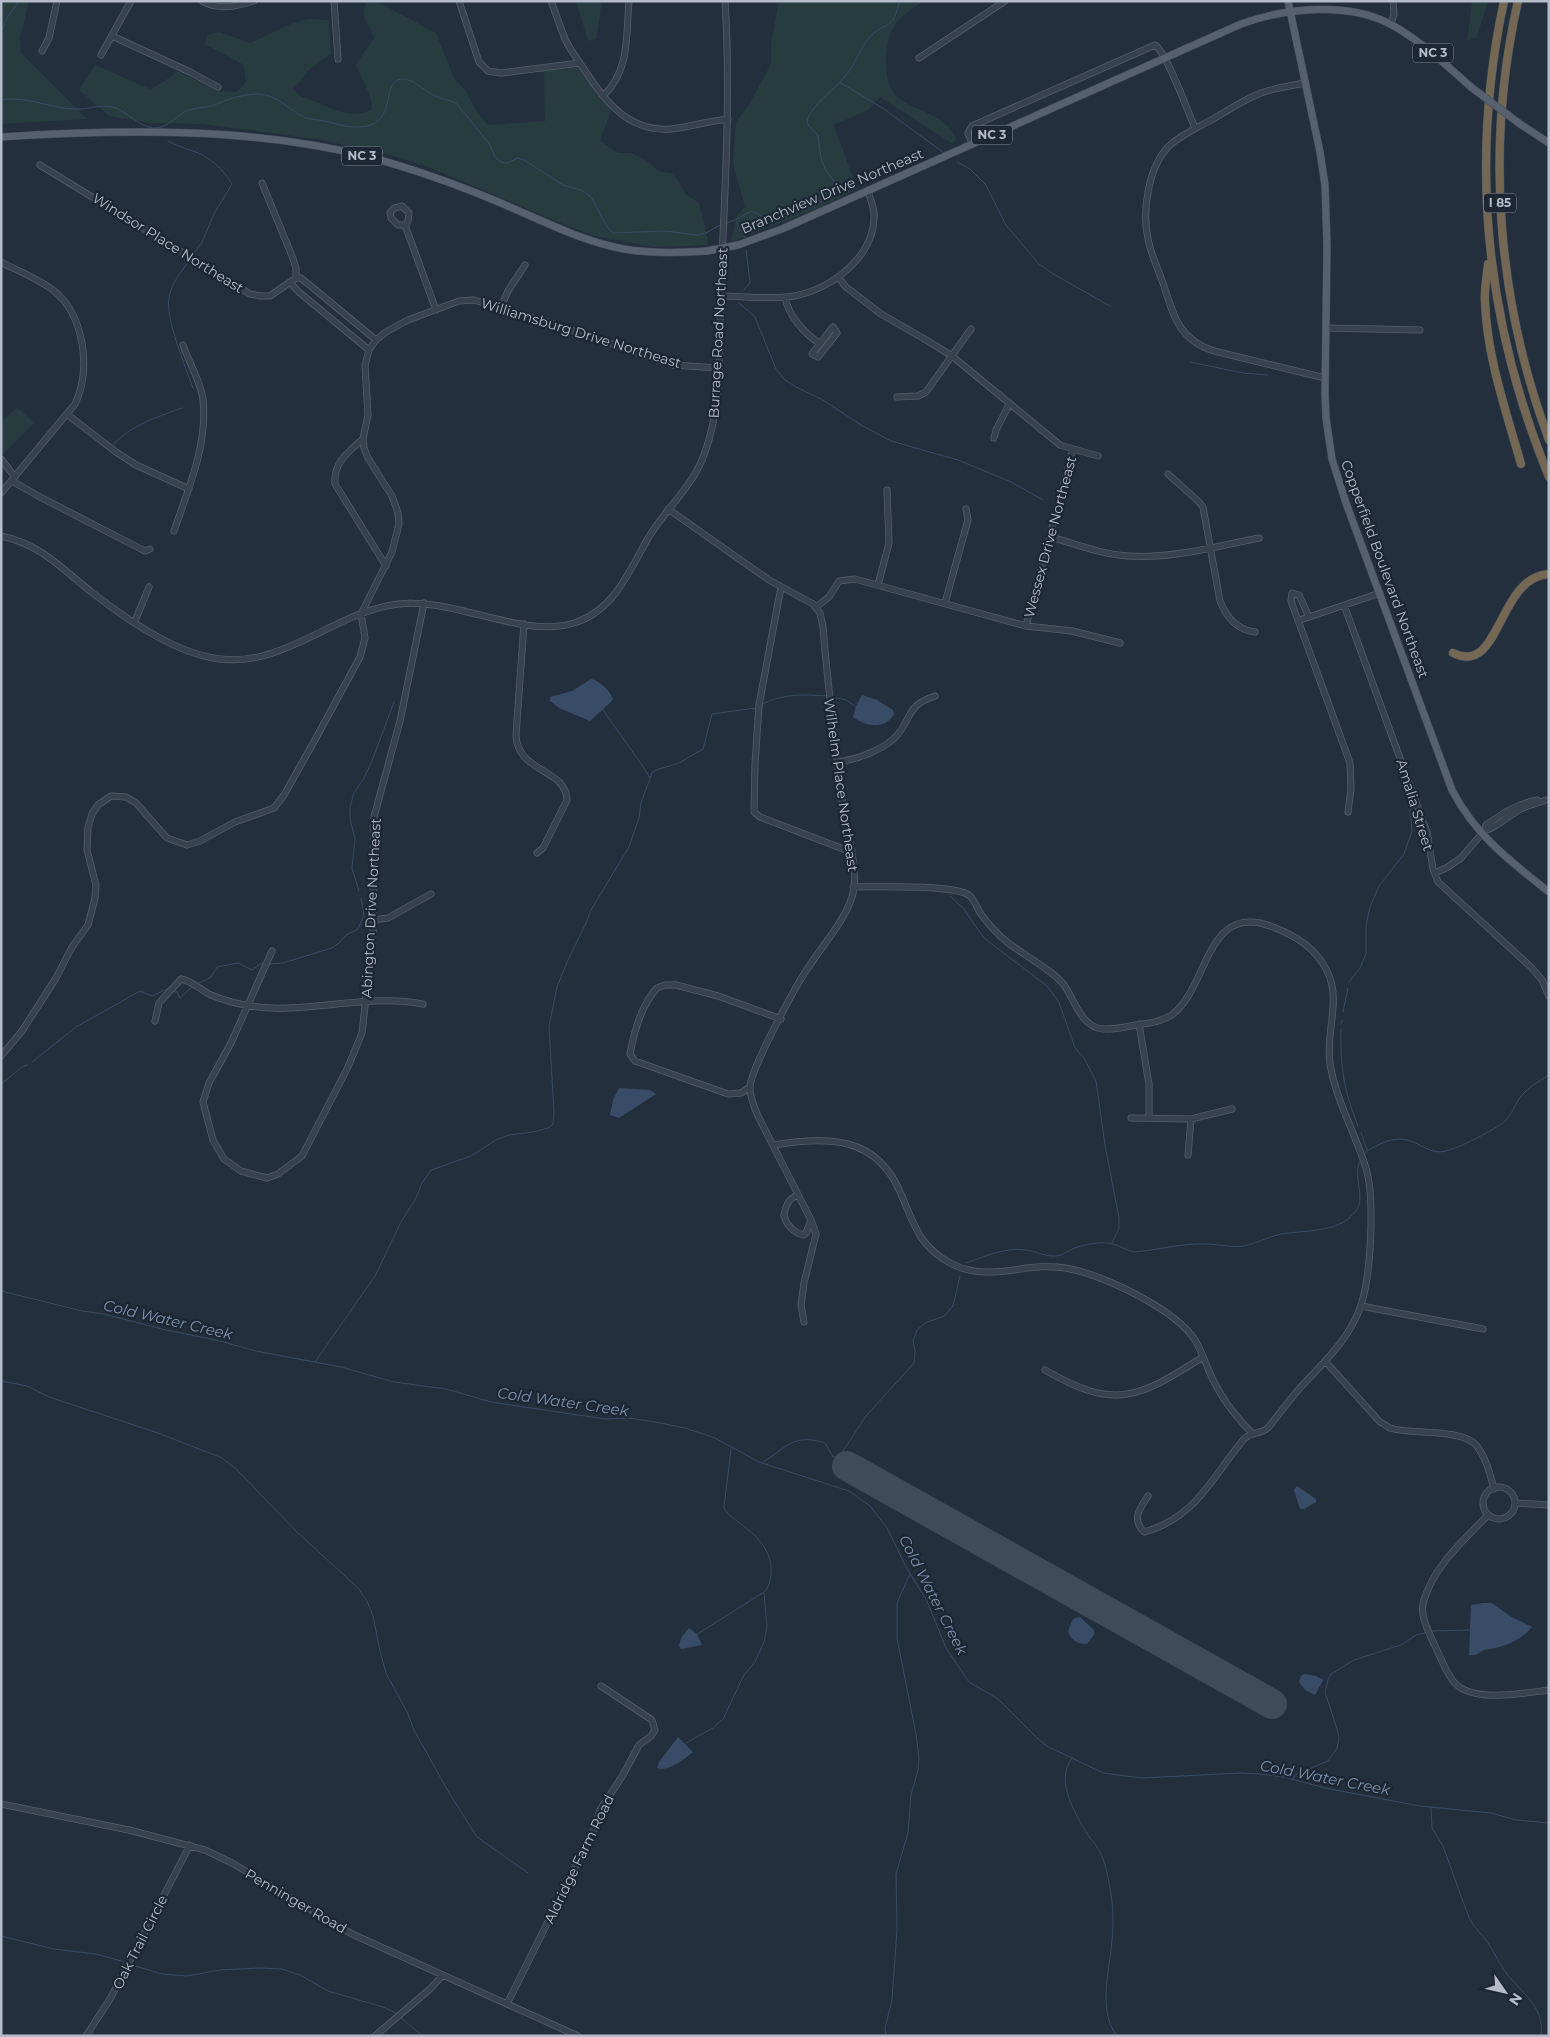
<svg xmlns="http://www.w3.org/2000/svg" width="1550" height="2037" font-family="Montserrat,sans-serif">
<rect width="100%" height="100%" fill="#242f3e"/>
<path fill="#263c3f" d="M1,1H29L20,38L21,53L87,119L1,124Z
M576,1H602L596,39L588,41Z
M779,1H924C912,9 897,18 891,32C884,51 882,88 901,100C922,114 942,113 956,138L953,144L880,97L868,110L834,125L857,189L818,208L731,242L737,215L745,207L733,163L736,122L748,106L771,64V44Z
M1472,1H1488L1477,37L1467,41Z
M367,2L382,4L436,33L454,78L465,90L477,112L488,125L545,121L544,71L579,67L611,111L600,141L619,153H631L647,161L658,171L671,173L678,180L685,194L699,203C702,217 707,229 708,245L653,247L595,236L568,226L428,167L394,156L317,139L202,124L151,123L109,116L79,90L95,65L150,89C156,87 173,76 177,71L219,91L237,92L246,82L244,65L205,44L207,35L219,32L250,43L291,24L308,19L329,20L331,54L310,69L293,89C302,99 305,97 316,102C334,109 353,121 372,109C372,91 361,81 356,64L374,38C370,24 358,16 367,2Z
M17,407L34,423L3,454L1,453V422Z"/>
<path fill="#394c67" d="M591,679C600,681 611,691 613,700L590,721L559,708L550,701V697L572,691Z
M862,695L877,700L893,710L894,714C885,730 867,727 853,717L856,706Z
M619,1088L650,1090L656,1094L619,1118L610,1115L613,1100Z
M1297,1486L1316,1499V1502L1304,1509H1300L1294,1490Z
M1483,1603H1492L1510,1616L1532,1627C1523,1638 1510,1644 1496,1648C1493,1649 1488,1649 1484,1650C1478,1653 1477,1656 1469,1655L1471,1605Z
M1080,1617L1094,1630V1635L1087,1644C1078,1645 1070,1639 1068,1631L1073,1619Z
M689,1628L697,1634L702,1645L681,1649L679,1646L681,1638Z
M1304,1674L1316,1676L1323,1680L1315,1695L1305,1690L1299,1682L1301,1676Z
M678,1737L693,1752C684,1759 669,1772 657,1768L659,1762Z"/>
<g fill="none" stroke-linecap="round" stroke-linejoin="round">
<path stroke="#394c67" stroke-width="1" d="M1,32L7,18L19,1
M841,83L884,109L944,153
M1,100C28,95 52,110 79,109C91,109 101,104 113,107C127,111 138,126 153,128C169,129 176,114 189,110C197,107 204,108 212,106C226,100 239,95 255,94C274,93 286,107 302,116C309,120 316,119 324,121C331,122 338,125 345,126C405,135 376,80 403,79C413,79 422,89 430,93C438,99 449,99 457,104L490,145L495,157L501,162L507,163L518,158L524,160L563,185L583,191L591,197L608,228L613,233L665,231L697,235L706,233L722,224
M168,141C177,146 184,148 193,151C209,156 224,170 232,184L215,212L202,242L193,255
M957,162L970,169L986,185L1006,225L1039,264L1055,275L1110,306
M736,220L745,238
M726,223C747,219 748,200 768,223L816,205L832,194L835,183L825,169L821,158L818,135L808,125L807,120C815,101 835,90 847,74C856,63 860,48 869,38C885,20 894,32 899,1
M189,261C181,272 171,284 169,298C165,318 186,368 193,388
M744,290L750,282L746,250
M739,303L755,317L776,369L784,379L796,387L823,400L861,425L891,441L958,460L1011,482L1043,500
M1190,362L1243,373L1267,375
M113,445C130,425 158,417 182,408
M833,697L846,700L855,706
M762,704C783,694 803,694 826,696
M603,710L642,765L650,778
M359,891L352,868L355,839L350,819V807L354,793L364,778L372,761L394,702
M950,896L963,908L984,938L1047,986L1059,1002L1075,1048L1084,1058L1096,1081L1105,1145L1119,1218V1228L1112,1243
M269,964L283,963L332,948L339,943L346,935L358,929L364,915L361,898
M1349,982L1360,968L1366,954V926L1370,907L1379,886L1404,854L1412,831L1410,808L1395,759
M199,983L211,977L217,967L238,963L252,970L262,963
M172,991L177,992L180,998L192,987
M1343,1012L1348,988
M1341,1024L1342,1020
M1341,1029C1340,1068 1344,1090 1358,1126
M32,1062L76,1027L140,991L152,996L167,989
M1,1084L22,1067L27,1065
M1361,1133L1367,1150
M1364,1154C1368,1149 1375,1147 1380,1144C1415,1128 1422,1157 1446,1151C1459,1148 1494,1130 1504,1122C1512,1115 1515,1104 1521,1096C1529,1087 1539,1081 1549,1075
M966,1263C986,1256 1005,1247 1026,1250C1037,1251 1045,1257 1056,1256C1064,1255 1070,1249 1078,1247C1087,1244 1103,1241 1113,1244C1120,1246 1126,1250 1134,1252C1158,1250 1182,1243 1206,1244C1219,1244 1231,1248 1244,1246C1255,1244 1266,1238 1277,1235C1301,1229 1337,1235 1355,1212C1367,1198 1352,1177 1360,1161
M1,1291L82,1311L104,1314L166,1330L216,1340L256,1351L341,1367L394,1382L446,1389L491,1402L605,1419L629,1418L655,1422L685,1428L715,1438L759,1462L849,1491L870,1506L887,1528L906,1567L927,1601L946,1648L969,1682L998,1699L1037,1738L1047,1746L1103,1773L1142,1778L1241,1773L1260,1774L1284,1777L1325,1788L1420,1806L1491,1813L1516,1820L1549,1823
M315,1362L375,1276L401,1222L416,1198L422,1183L431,1170L471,1156L496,1140L509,1135L533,1132L548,1128L553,1124L554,1112L549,1026L557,987L568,960L586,923L591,910L629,847L639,818L641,803L652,773L656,770L679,763L703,749L712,714L756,708
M1,1381L27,1386L49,1397L158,1433L222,1458L237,1470L297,1532L358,1588L367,1601L373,1616L380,1651L386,1673L408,1714L414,1730L448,1791L477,1837L528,1873
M763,1462C788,1447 793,1433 825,1443L833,1457H839L866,1416L914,1363L915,1351L913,1341L917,1330L925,1323L944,1316L953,1306L960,1276
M1432,1631L1471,1630
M696,1635L764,1592C769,1588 770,1581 771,1574C773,1550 755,1534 737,1521C731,1516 727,1515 724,1507L731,1449
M686,1743L713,1728L723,1719L744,1675L755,1662L764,1642L767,1627L764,1593
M1072,1758C1054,1781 1076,1815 1088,1835C1090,1839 1095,1843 1097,1847C1104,1857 1107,1871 1109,1883C1113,1901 1114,1921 1112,1940C1110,1969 1097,2011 1117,2036
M1293,1779L1295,1775L1328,1761L1337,1748L1339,1738L1337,1729L1325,1692L1328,1680L1331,1674L1354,1660L1401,1645L1416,1635L1425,1633
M1431,1808L1432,1828L1443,1846L1469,1918C1474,1928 1482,1934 1488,1943C1494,1951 1498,1962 1504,1970C1519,1992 1545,2004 1541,2036
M1,1936L54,1949L96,1954L125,1962
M132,1965L162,1974L187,1976L220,1970L260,1968L282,1969L300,1975L328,1991L383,2007L396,2013
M401,2018L423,2036
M886,2036L885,2028L892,2000L897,1929L896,1874L908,1833L911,1795L918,1770L919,1757L916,1734L897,1638V1603L910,1574"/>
<path stroke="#3f4a5a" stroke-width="30" d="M847,1466L1272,1704"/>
<g stroke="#565f6c" stroke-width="7">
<path id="minor" d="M202,1C219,11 237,6 254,1
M334,1L338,59
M459,1L479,62L488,71L501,73L580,63
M551,1L565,39L571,50C597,87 619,133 671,129C690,127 709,121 728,119
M1391,24L1394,14L1393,1
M112,36L190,72L218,87
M42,51L49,38L57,1
M101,55L131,1
M919,58L1005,1
M1305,83C1290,86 1275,88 1261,93C1243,100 1227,111 1211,120C1197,128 1181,135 1169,146C1148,167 1142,211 1148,239C1151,255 1159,271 1164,286C1174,318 1180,340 1214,351L1325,378
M604,95C630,70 626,35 629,1
M972,143L968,133L972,126L1155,45C1167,53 1188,112 1195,128
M40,165L250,294L260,296H270L296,278
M262,183L292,256L296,268V278
M405,225H398L391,218L390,213L394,208L402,206L409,213L408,221L405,225L436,310
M1,262C18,271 37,278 53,290C84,314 92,370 75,404L1,493
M838,277L846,287L881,314L928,341L952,356L1060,445L1098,456
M296,278H301L376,340
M291,282L293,286L300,293L369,350
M721,296C745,296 771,300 794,296C832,289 876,256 874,213C873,205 870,198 868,191
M785,297C788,315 804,333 819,343
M501,307L508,291L525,265
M833,327L837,333L818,357L812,354Z
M1326,328L1420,330
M897,397L918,396L926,392L971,329
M68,415L116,452L136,465L189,489
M994,438L996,430L1010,403
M363,439C348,452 333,463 335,484L386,566
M1,459L15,477
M1168,474L1198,501L1203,507L1220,601C1226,616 1237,630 1255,632
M12,481L40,497L139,548L145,551L150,549
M668,509L769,580L813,604L820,613L823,627C828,690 836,752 844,815C848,841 860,871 852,897C845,920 823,945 810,965C797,983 751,1068 750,1087C750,1097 754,1107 758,1116L811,1220L806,1233L804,1235C794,1233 786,1225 784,1215C785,1207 789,1198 798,1195
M174,531C188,490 208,444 203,400C202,385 188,360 183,345
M1,536C41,544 63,570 94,594C126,619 173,651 213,658C281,671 333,612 398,604C456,597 525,641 577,622C614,609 629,572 647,540C664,510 692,488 704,455C724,403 719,336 721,281C725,187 731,95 725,1
M1050,537C1076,544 1103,555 1129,556C1171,559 1218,546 1259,538
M878,585L889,543L887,490
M781,587L759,705L755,764L754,812L760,817L851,852
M945,603L968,520L966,509
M1344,605L1427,832L1433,869L1438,882L1531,967L1542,980L1549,996
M816,607L829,597L839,581L855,579L1026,626L1072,631L1120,643
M1309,617L1299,595L1292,593L1291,601L1350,763L1351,789L1348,812
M1300,620L1380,593
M135,621L149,587
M524,624L516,735C517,773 566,768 567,800L543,848L537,853
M1026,626L1073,449
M837,762C856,760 887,749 899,733C913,714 908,705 935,696
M1485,830L1486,825C1503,813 1517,804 1537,800
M1435,873L1448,867L1461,858L1485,830C1496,829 1511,813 1523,808C1530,805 1538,803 1546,800
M853,887C875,887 953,884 969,895C974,899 977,908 981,914C989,925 997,934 1007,942C1022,954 1054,971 1064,985C1074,999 1080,1023 1098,1028C1109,1031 1124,1027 1136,1025C1148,1023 1162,1022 1173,1014C1209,986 1206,900 1273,927C1296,936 1316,948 1327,971C1342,1000 1325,1033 1330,1064C1336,1100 1355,1133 1366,1168C1375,1199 1371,1275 1361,1305C1350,1339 1323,1363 1299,1389C1288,1402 1278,1415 1268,1428C1261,1434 1251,1432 1244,1439C1212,1477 1196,1518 1144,1532C1131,1519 1140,1508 1148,1496
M373,920L388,918L431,894
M272,951L231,1043L209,1083L203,1102L213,1140L224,1159L241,1171L267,1178L278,1174L302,1156L348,1067L362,1033L373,933L374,817L400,721L424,603
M155,1021L159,1003L181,979C193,981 200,990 211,995C230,1003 250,1007 271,1008C321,1010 373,994 423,1004
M1139,1024L1149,1084V1118
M1,1056L22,1031L56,978L72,947L88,925L95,898L96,885L87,850L88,827L92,814L98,805L111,796L126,797L136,803L167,838L187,845L200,841L235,822L274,808L284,795L316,738L360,657L365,638L361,614L392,552L399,524L398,513L392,496L368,458L364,448L363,439L368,415L365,365L369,350L376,340L386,332L408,320L459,301L474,300L548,322L673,365L718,368
M750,1087L741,1093L728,1094L635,1061L630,1054C634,1032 641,1005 657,988L665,985H676L718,996L781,1019
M1131,1118L1191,1119L1232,1109
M773,1145C826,1136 877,1135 901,1194C914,1224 919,1246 950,1263C989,1284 1026,1261 1065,1268C1102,1274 1175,1309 1195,1340C1201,1350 1205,1361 1209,1371C1219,1395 1234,1415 1252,1433
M1188,1155L1191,1119
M1361,1306L1483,1329
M804,1322L801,1305L804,1283L816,1234L811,1220
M1325,1361L1380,1422C1383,1423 1386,1426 1390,1428C1411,1435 1461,1428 1476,1445C1486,1457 1490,1474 1494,1489
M1045,1370C1116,1411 1138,1398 1203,1357
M1483 1503a16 16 0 1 1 32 0a16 16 0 1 1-32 0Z
M1515,1503L1549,1505
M1488,1515C1464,1540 1434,1566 1424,1600C1419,1615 1428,1630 1434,1644C1440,1656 1445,1670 1453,1681C1470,1704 1524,1693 1549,1690
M1,1804L129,1830L205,1850L232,1863L352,1934L578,2036
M507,2004L594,1829L600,1810L623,1775L639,1745L651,1736L655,1730L652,1720L601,1686
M86,2036L110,1999L190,1845
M375,2036L430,1989L442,1976"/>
</g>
<g stroke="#414a57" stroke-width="8">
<path id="major" d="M1288,1L1320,152L1325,185L1327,246L1325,394L1326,418L1332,459L1346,503L1452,790C1475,835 1510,861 1549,892
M1520,124L1549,143
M1,137C120,129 253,127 369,157C414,169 458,185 501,203C541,220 581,241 624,249C652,254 679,253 707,251
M738,245L782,229L1241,24C1285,8 1349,1 1392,25C1421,41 1446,65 1471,87"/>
</g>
<g stroke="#434c59" stroke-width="9">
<path id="highway" d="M1504,1C1469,164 1486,323 1549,477
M1518,1C1485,147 1497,301 1549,440
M1488,264C1487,276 1484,290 1485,302C1487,357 1506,411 1521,464
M1453,653C1501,677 1497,577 1549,574"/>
</g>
<use href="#minor" stroke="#38414e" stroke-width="5.5"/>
<use href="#major" stroke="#56606e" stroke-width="7"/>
<use href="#highway" stroke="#746855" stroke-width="8"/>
<g stroke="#414a57" stroke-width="8" stroke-linecap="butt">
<path id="major-bridge" d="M1471,87L1520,124
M707,251L738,245"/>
</g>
<use href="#major-bridge" stroke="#56606e" stroke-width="7"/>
</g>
<g text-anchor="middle" stroke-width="4.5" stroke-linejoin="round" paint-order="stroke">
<g fill="#1d2633" stroke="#878f9c" stroke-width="1">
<rect x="1413" y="43.5" width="40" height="19" rx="4"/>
<rect x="972" y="125.5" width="40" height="19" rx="4"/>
<rect x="342" y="146.5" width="40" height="19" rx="4"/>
<rect x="1484" y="193.5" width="32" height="19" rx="4"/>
</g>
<g font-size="12" font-weight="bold" fill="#b4bcc9">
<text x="1433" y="57">NC 3</text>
<text x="992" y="139">NC 3</text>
<text x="362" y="160">NC 3</text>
<text x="1500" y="207">I 85</text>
</g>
<g font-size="14" fill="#b4bcc9" stroke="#1d2633">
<text transform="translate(832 191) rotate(-23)" y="5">Branchview Drive Northeast</text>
<text transform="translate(168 243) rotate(32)" y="5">Windsor Place Northeast</text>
<text transform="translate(581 333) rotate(17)" y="5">Williamsburg Drive Northeast</text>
<text transform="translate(718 333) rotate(-87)" y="5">Burrage Road Northeast</text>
<text transform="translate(1050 537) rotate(-75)" y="5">Wessex Drive Northeast</text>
<text transform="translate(1385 569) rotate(70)" y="5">Copperfield Boulevard Northeast</text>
<text transform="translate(841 785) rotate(82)" y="5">Wilhelm Place Northeast</text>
<text transform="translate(1415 805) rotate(73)" y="5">Amalia Street</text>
<text transform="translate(371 908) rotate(-87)" y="5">Abington Drive Northeast</text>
<text transform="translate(579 1859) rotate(-64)" y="5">Aldridge Farm Road</text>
<text transform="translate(296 1901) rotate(30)" y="5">Penninger Road</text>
<text transform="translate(140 1942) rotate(-63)" y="5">Oak Trail Circle</text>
</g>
<g font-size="15" font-style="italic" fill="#7c92b1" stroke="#1d2633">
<text transform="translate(168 1320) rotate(13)" y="5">Cold Water Creek</text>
<text transform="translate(563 1402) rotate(8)" y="5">Cold Water Creek</text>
<text transform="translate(933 1595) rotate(63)" y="5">Cold Water Creek</text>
<text transform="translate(1325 1778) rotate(11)" y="5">Cold Water Creek</text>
</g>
</g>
<rect width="1550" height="2037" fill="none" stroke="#b4bcc9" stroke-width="5"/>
<g transform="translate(1505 1992) rotate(124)" stroke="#1d2633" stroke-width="4" paint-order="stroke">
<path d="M0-4L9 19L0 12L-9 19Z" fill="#b4bcc9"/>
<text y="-8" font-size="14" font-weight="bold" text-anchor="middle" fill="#b4bcc9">N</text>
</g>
</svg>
